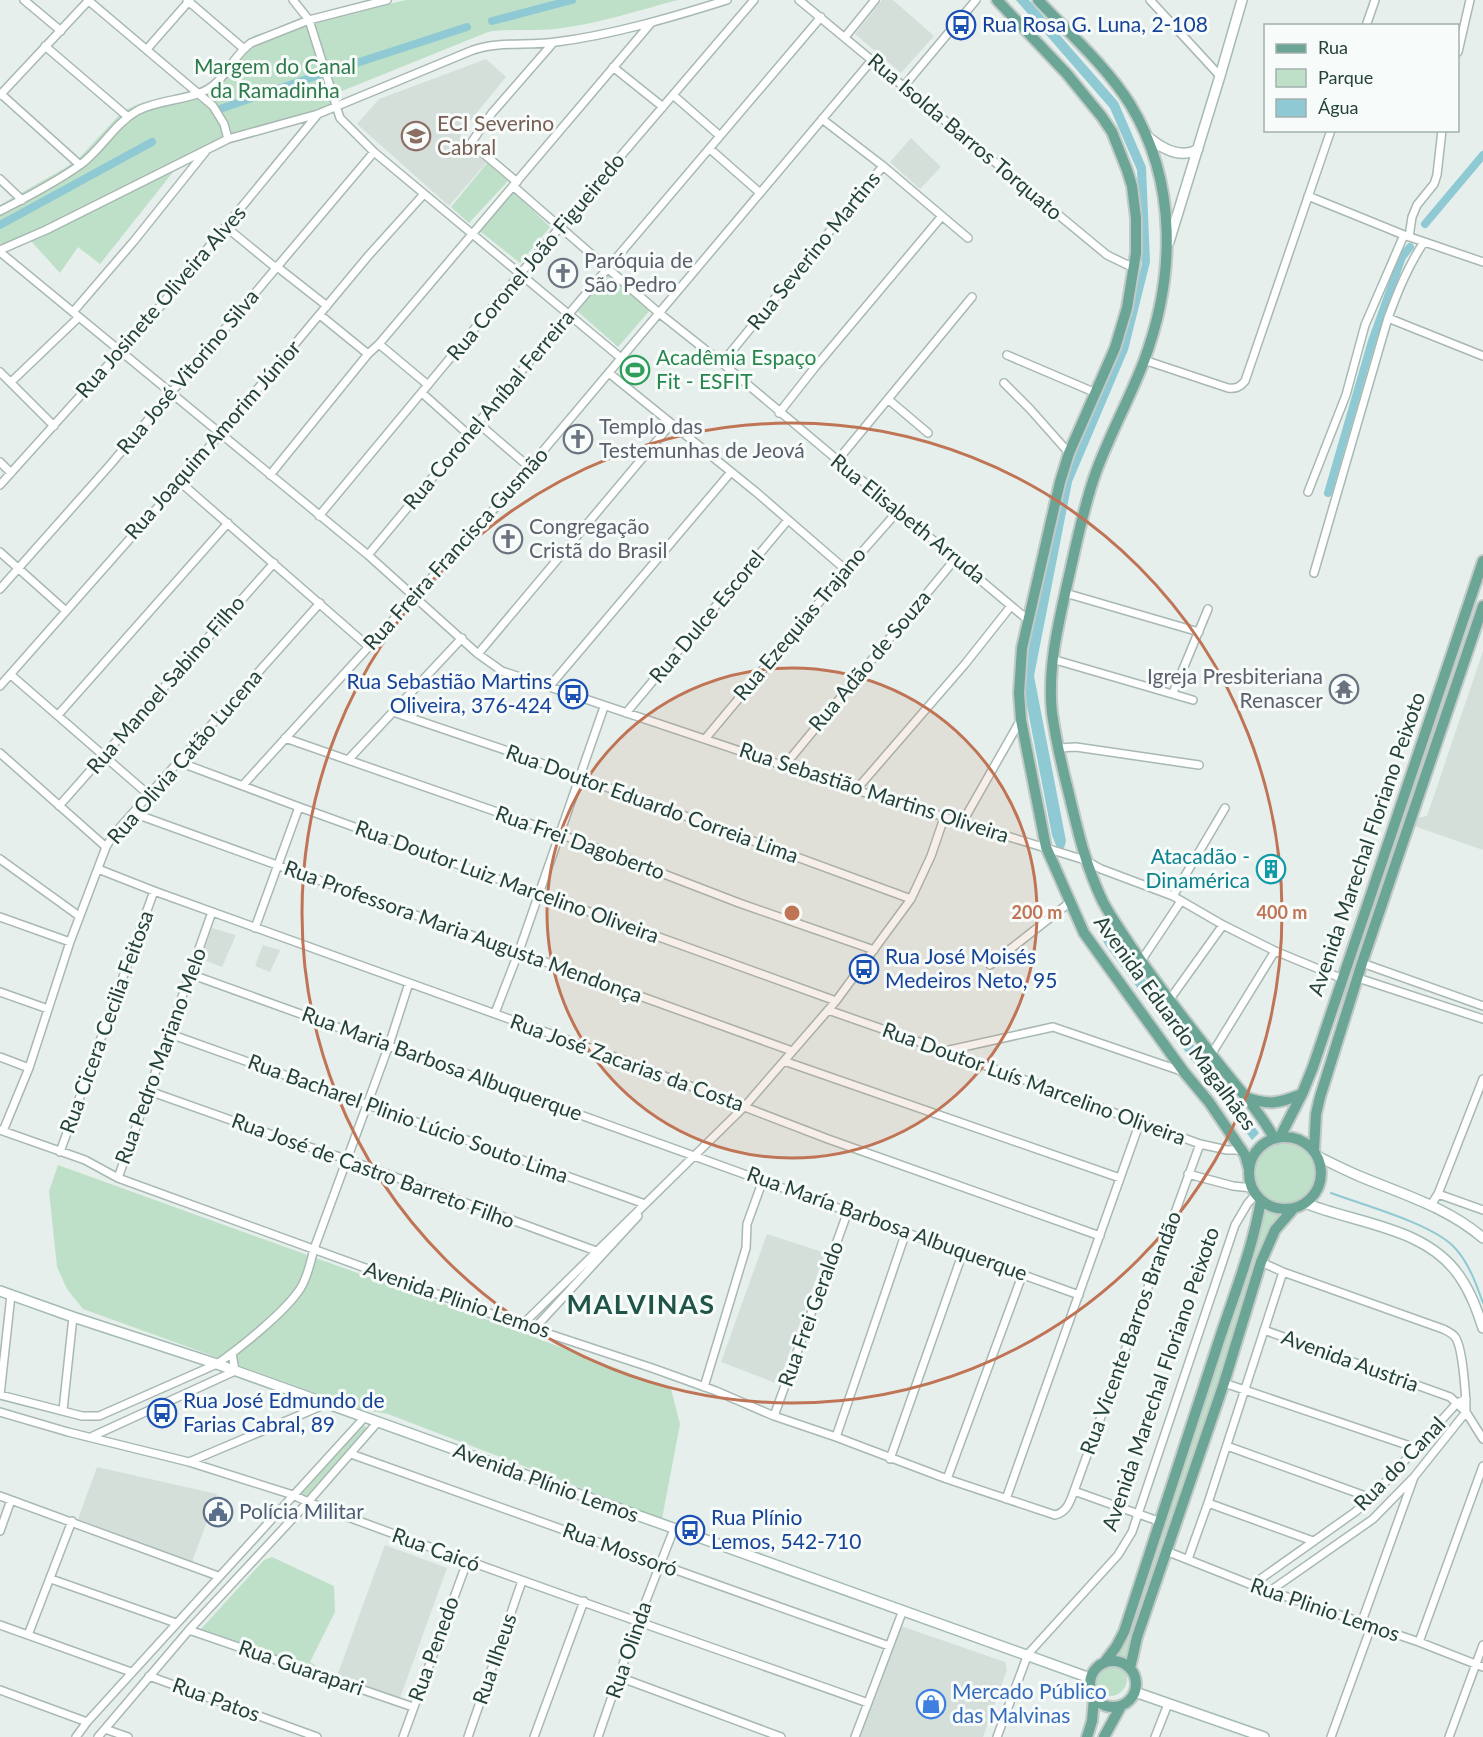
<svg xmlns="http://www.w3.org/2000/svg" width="1483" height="1737" font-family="Lato,sans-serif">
<rect width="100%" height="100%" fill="#e6efeb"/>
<path fill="#d4dfda" d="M882,0H893L934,36L901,73L855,34Z
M486,59L506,77L461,132V140L487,162L449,206L357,124L379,99Z
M911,138L941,167L920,189L890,162Z
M1483,651V850L1414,826L1417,818L1427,816Z
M212,928L236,935L222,967L201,959Z
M263,945L280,950L270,972L255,966Z
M767,1234L825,1253L778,1384L721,1362Z
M97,1467L217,1494L192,1562L78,1519Z
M385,1545L447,1568L400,1698L337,1676Z
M901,1626L1005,1662L1007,1670L983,1737H854L897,1627Z"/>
<path fill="#bfe0c8" d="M406,0H678C639,10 601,23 562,28C537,32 512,28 488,32L337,93L314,22Z
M307,20L333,106L316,117L205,151L6,249L0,243V205L65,168L80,157L123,111L141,103L203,89L216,80L242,44L255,35Z
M488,162L509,180L469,223L451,207Z
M177,167L100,264L78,247L60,273L31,241Z
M510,188L550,227L520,263L476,228Z
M607,272L651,309L618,347L575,309Z
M1251 1172a34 34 0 1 1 68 0a34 34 0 1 1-68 0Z
M58,1165L510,1328L671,1389L680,1424L662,1519L388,1414L360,1409L83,1309L67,1289L57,1267L49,1191Z
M1263,1203C1272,1209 1279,1211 1290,1210L1275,1225L1128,1665L1116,1660H1108L1119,1645Z
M362,1424L368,1429L308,1497L297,1494Z
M272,1557L334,1586L335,1612L310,1662L318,1667L316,1671L201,1629L264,1560Z
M1093 1679a17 17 0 1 1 34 0a17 17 0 1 1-34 0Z"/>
<path fill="#8ec9d4" d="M1016,0H1029L1118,102L1146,167L1150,262L1128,350L1072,482L1034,676L1066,841L1063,852L1057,848L1052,835L1022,680L1063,483L1119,349L1142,264L1137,170L1110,108Z
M1103,934H1110L1115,939L1259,1133L1252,1140L1106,946L1102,939Z"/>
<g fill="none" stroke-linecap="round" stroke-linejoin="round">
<path stroke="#8ec9d4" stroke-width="2" d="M1331,1193C1363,1205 1430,1223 1453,1246C1468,1261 1476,1283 1483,1303"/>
<path stroke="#8ec9d4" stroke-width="8" d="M492,21L572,0
M332,71L467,27
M217,110L319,75
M1425,224L1483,155
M0,225L152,142
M1328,493L1372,341L1402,257L1410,247"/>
<g stroke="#a8b8b2" stroke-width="10">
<path id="street" d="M24,0L61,31
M187,0L243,48
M293,0L309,20L340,118L374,152L621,358
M799,0L1107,255L1134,268
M1150,0L1220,76
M89,1L213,106L224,124L228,139
M1366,26L1375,0
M845,37L875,0
M45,46L128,117
M147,49L190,0
M1458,52L1470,0
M613,67L663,107
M904,86L976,0
M1,94L80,165
M0,95L89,0
M673,95L720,136
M822,119L883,166L968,238
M710,149L759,192
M0,179L22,200
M517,182L471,143L492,113L553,43
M513,186L659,313L722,363L1028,620
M1308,196L1404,235L1483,262
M0,211C27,197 55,183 80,165C101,150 114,124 137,111C160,98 197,101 215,84C229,72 235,54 251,43L309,20L387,0
M226,227L276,268
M1409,237L1412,217L1417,205L1434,184L1437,175L1442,130
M0,250L46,230L228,139L318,114L473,50C500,41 527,46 556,42C612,35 673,17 727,0
M0,252L368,555L478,654L502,671L856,790L1085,860L1101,869L1173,896L1223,925L1275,951L1343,979
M276,266L327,306
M73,312L134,241L206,151
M320,315L368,354
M1388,318L1483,356
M379,344L428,385
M1007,355L1096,393
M1144,360L1228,388C1236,389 1240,387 1245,381L1331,130
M722,363L883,166
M0,372L54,426
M609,373L756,492L846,570
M11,382L79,317
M1004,383L1030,409L1069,453
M422,393L469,435
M889,400L928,433
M779,413L816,366L942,216
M479,424L529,467
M837,461L972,297
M0,462L11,473
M270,475L368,354L379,344L651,23
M180,482L369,647
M0,485L153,315L318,114
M1308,492L1346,395L1365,325L1404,235
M319,516L520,274L754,0
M0,552L66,611
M368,555L568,315L821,17
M1314,573L1388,318C1398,291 1408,266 1424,242
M0,589L110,465L374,152
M1065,593L1199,632
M478,654L671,424
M1052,659L1193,700
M11,675L149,795
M0,686L180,482L369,255L424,194
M549,687L731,472
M1173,693L1208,609
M393,712L511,752L911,899
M626,713L788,520
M58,715L228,523
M285,738L560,834L739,903L874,950
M705,739L846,570L898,511
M1058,748L1076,747L1199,765
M0,753L106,847
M348,760L462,638
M179,762L299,807L836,1001
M785,765L956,558
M243,785L495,508L872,60
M856,790L965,664L1011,606
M59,806L274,563
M133,813L792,1051
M962,823L1020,721
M0,859L79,916
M98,869L154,891L612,1056L828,1139L1100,1236
M1173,896L1225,808
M212,912L118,1178L522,1325L652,1368L716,1391L774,1416L836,1437L947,1479L1055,1515C1067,1512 1070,1502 1074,1491L1200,1144
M0,917L70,942
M255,928L299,807
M1141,961L1181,901
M1362,963L1483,1006
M990,965L1069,903
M190,974L1079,1295
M1358,978L1483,1019
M0,992L48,1009
M1170,999L1223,925
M828,1010L945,1051L1200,1144L1227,1150H1242
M495,1013L519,951L604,707
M170,1034L645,1204
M945,1051L1053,1027L1184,1072
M1211,1055L1275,951
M0,1057L29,1068
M784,1061L1120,1178
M149,1091L270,1134L346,1159L596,1251
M0,1130L85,1160L118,1178
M3,1131L29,1068L70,942L106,847L114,834L320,603
M60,1152L154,891
M1188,1174L1233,1186L1252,1188
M1438,1194L1483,1210
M1431,1205L1438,1194L1483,1079
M1261,1262L1283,1272L1443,1329C1447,1331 1452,1333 1455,1337C1463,1347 1466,1397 1466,1412
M522,1325L745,1106L836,1001L911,899L931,856L944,818
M534,1329L638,1216
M1264,1330L1450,1397L1466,1412L1483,1439
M1224,1383L1416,1448
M704,1387L746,1248L747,1224L763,1180
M0,1395L82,1416H99L217,1364C240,1348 285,1312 300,1289C308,1277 310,1263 314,1249L389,1045L409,983
M0,1395L11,1295
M63,1410L73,1317
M0,1412L68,1432L189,1462L293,1495L308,1502C493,1572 681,1636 868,1703
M774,1416L848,1211
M93,1436L235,1371L232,1353
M836,1437L906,1232
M1227,1446L1371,1498
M351,1454L889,1646
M890,1459L963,1252
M189,1462L326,1404
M947,1479L1023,1273
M1074,1491L1161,1522
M0,1496L218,1576
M1006,1499L1140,1122
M1208,1503L1313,1541
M0,1531L11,1500
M1166,1551L1252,1585L1419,1642L1483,1667
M1188,1559L1208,1503L1283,1272
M51,1579L176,1623
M1252,1585L1355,1512L1371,1498L1457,1403L1466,1399
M1270,1591L1373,1519L1412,1479
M1361,1624L1414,1477L1466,1412
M0,1625L131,1672
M189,1630L413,1707
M28,1635L72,1521
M1419,1642L1483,1466
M149,1676L317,1737
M619,1677L781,1737
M0,1690L87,1722
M105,1729L128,1737
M76,1737L87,1722L364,1418
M98,1737L189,1630L308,1502L377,1423
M403,1737L467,1562
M468,1737L522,1581
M534,1737L584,1601
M598,1737L638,1621L674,1529
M855,1737L903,1610
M997,1737L1028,1654L1118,1555L1132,1532L1235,1225L1248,1203L1256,1194
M1155,1737L1168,1704
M1331,1737L1371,1627
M1449,1737L1483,1645"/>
</g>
<g stroke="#a4bbb3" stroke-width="12">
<path id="secondary" d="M1147,136C1161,148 1180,160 1198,149
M1169,242L1220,76L1242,0
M1317,1156C1331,1163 1345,1170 1359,1176C1402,1194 1447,1207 1483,1238
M1305,1203C1357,1224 1427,1227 1460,1277C1471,1293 1477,1310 1483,1328
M0,1291L73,1317L217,1364L1090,1678
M1135,1692L1264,1737"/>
</g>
<g stroke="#c2cac8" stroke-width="14">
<path id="primary" d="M997,0L1067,74L1102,117L1112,132L1127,170L1132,186L1136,218V253L1127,308L1115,348L1069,453L1060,482L1022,648L1019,693L1021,720L1046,847L1084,933L1184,1072L1209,1102L1245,1155L1249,1169
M1038,0C1068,32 1107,67 1130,104C1178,183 1175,277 1144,361C1130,398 1110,434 1096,472C1084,505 1077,541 1069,576C1059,621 1047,667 1052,713C1056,741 1062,767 1069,794C1078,832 1086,867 1103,902C1111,917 1121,931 1130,945C1154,980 1180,1014 1206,1047C1228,1078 1256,1105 1274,1138
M1245,1097C1269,1106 1280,1103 1302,1094
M1249 1173a36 36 0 1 1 72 0a36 36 0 1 1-72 0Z
M1280,1137L1302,1094L1313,1067L1483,561
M1314,1150L1316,1114L1320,1097L1362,963L1483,606
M1090 1684a23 23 0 1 1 46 0a23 23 0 1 1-46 0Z
M1104,1663L1116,1647L1124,1632C1155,1539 1185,1446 1215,1353C1231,1302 1252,1253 1261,1200
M1130,1668L1137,1637L1224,1383L1261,1262L1275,1230L1294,1208
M1087,1737L1092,1721L1094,1698
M1104,1737L1121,1706"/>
</g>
<use href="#street" stroke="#fff" stroke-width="7"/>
<use href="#secondary" stroke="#fff" stroke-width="9"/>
<use href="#primary" stroke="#6aa596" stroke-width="10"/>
</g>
<circle cx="792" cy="913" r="245" fill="#c07456" fill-opacity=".12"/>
<g fill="none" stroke="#c07456" stroke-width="3">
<circle cx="792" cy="913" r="245"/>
<circle cx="792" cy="913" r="490"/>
</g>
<defs>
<g id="bus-ring" transform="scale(1.5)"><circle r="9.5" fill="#f7fbf9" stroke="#1a4fb4" stroke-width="1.5"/><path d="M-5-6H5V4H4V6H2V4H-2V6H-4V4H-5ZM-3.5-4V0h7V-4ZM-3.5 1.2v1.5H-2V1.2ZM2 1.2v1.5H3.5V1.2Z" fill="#1a4fb4"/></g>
<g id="school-ring" transform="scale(1.5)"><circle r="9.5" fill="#f7fbf9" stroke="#8d6e63" stroke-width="1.5"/><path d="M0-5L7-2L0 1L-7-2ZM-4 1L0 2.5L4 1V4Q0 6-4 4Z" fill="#8d6e63"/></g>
<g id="church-ring" transform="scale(1.5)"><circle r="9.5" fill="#f7fbf9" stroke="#6b7280" stroke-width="1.5"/><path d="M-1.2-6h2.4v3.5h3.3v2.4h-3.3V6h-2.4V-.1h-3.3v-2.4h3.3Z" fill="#6b7280"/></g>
<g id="stadium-ring" transform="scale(1.5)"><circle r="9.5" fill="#f7fbf9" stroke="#2e9e5b" stroke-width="1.5"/><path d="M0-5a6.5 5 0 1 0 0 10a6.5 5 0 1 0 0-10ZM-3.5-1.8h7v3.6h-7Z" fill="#2e9e5b"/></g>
<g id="temple-ring" transform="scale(1.5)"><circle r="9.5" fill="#f7fbf9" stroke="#6b7280" stroke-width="1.5"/><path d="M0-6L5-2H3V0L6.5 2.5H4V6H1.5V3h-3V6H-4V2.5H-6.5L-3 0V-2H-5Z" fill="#6b7280"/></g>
<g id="building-ring" transform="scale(1.5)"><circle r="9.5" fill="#f7fbf9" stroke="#0f9aa8" stroke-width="1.5"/><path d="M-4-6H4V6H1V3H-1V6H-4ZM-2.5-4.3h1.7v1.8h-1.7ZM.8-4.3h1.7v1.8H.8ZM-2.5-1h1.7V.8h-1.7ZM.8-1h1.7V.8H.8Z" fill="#0f9aa8"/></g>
<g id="civic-ring" transform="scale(1.5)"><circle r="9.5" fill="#f7fbf9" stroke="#5c6f8a" stroke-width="1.5"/><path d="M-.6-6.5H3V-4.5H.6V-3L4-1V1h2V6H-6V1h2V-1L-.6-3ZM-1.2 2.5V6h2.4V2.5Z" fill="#5c6f8a"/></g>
<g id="shop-ring" transform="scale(1.5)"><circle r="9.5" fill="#f7fbf9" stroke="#3f7fe0" stroke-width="1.5"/><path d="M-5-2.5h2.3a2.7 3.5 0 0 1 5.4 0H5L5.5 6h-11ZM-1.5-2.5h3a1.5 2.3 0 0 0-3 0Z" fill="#3f7fe0"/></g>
</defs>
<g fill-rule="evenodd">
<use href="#bus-ring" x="961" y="25"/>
<use href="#school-ring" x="416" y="136"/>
<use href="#church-ring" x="563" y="273"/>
<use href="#stadium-ring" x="635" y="370"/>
<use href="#church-ring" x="578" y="439"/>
<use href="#church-ring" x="508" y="539"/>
<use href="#temple-ring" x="1344" y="689"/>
<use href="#bus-ring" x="573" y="694"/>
<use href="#building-ring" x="1271" y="869"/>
<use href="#bus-ring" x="864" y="969"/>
<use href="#bus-ring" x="162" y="1413"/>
<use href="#civic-ring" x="218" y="1512"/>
<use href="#bus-ring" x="690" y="1530"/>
<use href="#shop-ring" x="931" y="1704"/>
</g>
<g text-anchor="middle" stroke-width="6" stroke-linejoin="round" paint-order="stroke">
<g font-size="21" fill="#164399" stroke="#f7fbf9" text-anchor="start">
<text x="982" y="32">Rua Rosa G. Luna, 2-108</text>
<text x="552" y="689" text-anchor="end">Rua Sebastião Martins<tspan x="552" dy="24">Oliveira, 376-424</tspan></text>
<text x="885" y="964">Rua José Moisés<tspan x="885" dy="24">Medeiros Neto, 95</tspan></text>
<text x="183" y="1408">Rua José Edmundo de<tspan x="183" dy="24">Farias Cabral, 89</tspan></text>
<text x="711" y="1525">Rua Plínio<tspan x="711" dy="24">Lemos, 542-710</tspan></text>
</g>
<g font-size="21" fill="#2d7a4b" stroke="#f7fbf9">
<text x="275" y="74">Margem do Canal<tspan x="275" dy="24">da Ramadinha</tspan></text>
</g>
<g font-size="21" fill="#785e54" stroke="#f7fbf9" text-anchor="start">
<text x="437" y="131">ECI Severino<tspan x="437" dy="24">Cabral</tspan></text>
</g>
<g font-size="21" fill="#24423a" stroke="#f7fbf9">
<text transform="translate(965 137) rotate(40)" y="7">Rua Isolda Barros Torquato</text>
<text transform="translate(814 251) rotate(-51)" y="7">Rua Severino Martins</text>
<text transform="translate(536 257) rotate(-50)" y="7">Rua Coronel João Figueiredo</text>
<text transform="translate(161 302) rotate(-49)" y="7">Rua Josinete Oliveira Alves</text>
<text transform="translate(188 372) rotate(-50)" y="7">Rua José Vitorino Silva</text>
<text transform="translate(489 410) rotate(-50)" y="7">Rua Coronel Aníbal Ferreira</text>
<text transform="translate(213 440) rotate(-49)" y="7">Rua Joaquim Amorim Júnior</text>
<text transform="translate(908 519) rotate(39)" y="7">Rua Elisabeth Arruda</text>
<text transform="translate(456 549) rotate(-48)" y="7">Rua Freira Francisca Gusmão</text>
<text transform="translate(707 617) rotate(-50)" y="7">Rua Dulce Escorel</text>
<text transform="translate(800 624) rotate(-50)" y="7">Rua Ezequias Trajano</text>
<text transform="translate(870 661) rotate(-50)" y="7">Rua Adão de Souza</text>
<text transform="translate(166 685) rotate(-49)" y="7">Rua Manoel Sabino Filho</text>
<text transform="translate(185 757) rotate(-49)" y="7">Rua Olivia Catão Lucena</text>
<text transform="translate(874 793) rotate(18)" y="7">Rua Sebastião Martins Oliveira</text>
<text transform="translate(652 804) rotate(20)" y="7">Rua Doutor Eduardo Correia Lima</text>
<text transform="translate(580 843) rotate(20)" y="7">Rua Frei Dagoberto</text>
<text transform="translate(1367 844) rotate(-71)" y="7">Avenida Marechal Floriano Peixoto</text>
<text transform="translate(507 882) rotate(20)" y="7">Rua Doutor Luiz Marcelino Oliveira</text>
<text transform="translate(463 932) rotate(20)" y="7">Rua Professora Maria Augusta Mendonça</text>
<text transform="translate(107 1022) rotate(-70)" y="7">Rua Cicera Cecilia Feitosa</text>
<text transform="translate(1175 1023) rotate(54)" y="7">Avenida Eduardo Magalhães</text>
<text transform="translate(161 1056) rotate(-70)" y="7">Rua Pedro Mariano Melo</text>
<text transform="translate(627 1063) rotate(20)" y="7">Rua José Zacarias da Costa</text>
<text transform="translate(442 1064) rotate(20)" y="7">Rua Maria Barbosa Albuquerque</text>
<text transform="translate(1034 1084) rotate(20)" y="7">Rua Doutor Luís Marcelino Oliveira</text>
<text transform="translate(408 1119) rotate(20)" y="7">Rua Bacharel Plinio Lúcio Souto Lima</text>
<text transform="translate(373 1171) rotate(20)" y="7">Rua José de Castro Barreto Filho</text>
<text transform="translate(887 1224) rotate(20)" y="7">Rua María Barbosa Albuquerque</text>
<text transform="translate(457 1300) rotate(19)" y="7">Avenida Plinio Lemos</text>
<text transform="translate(811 1314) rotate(-70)" y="7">Rua Frei Geraldo</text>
<text transform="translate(1131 1333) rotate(-70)" y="7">Rua Vicente Barros Brandão</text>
<text transform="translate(1350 1361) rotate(20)" y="7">Avenida Austria</text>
<text transform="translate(1161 1379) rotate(-71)" y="7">Avenida Marechal Floriano Peixoto</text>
<text transform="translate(1400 1464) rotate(-46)" y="7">Rua do Canal</text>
<text transform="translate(546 1483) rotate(20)" y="7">Avenida Plínio Lemos</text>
<text transform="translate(436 1550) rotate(20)" y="7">Rua Caicó</text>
<text transform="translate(620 1550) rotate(20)" y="7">Rua Mossoró</text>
<text transform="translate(1325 1610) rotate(19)" y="7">Rua Plinio Lemos</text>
<text transform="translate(434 1649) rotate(-70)" y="7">Rua Penedo</text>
<text transform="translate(629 1650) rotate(-71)" y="7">Rua Olinda</text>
<text transform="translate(495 1659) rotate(-71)" y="7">Rua Ilheus</text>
<text transform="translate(301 1668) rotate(19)" y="7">Rua Guarapari</text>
<text transform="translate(216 1700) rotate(20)" y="7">Rua Patos</text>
</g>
<g font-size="21" fill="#5b616d" stroke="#f7fbf9" text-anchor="start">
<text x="584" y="268">Paróquia de<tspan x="584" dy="24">São Pedro</tspan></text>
<text x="599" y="434">Templo das<tspan x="599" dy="24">Testemunhas de Jeová</tspan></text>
<text x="529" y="534">Congregação<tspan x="529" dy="24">Cristã do Brasil</tspan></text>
<text x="1323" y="684" text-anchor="end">Igreja Presbiteriana<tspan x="1323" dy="24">Renascer</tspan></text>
</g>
<g font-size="21" fill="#27864d" stroke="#f7fbf9" text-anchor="start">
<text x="656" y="365">Acadêmia Espaço<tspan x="656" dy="24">Fit - ESFIT</tspan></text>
</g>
<g font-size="21" fill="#0d838f" stroke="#f7fbf9" text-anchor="end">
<text x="1250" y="864">Atacadão -<tspan x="1250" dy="24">Dinamérica</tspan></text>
</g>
<g font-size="21" fill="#4e5e75" stroke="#f7fbf9" text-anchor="start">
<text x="239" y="1519">Polícia Militar</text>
</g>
<g font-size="21" fill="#366cbe" stroke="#f7fbf9" text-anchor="start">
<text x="952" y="1699">Mercado Público<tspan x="952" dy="24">das Malvinas</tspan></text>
</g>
<g font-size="27" font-weight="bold" letter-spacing="1.5" fill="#1f5548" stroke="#f7fbf9">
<text x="641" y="1314">MALVINAS</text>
</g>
</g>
<circle cx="792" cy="913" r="9" fill="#c07456" stroke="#f7fbf9" stroke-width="3"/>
<g font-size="18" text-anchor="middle" font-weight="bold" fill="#c07456" stroke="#f7fbf9" stroke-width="6" stroke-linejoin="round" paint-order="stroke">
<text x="1037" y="919">200 m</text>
<text x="1282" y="919">400 m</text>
</g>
<rect x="1264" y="24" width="195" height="108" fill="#f7fbf9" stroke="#a3b1ad" stroke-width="1.5"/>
<rect x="1276" y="44" width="30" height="9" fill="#6aa596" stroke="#a3b1ad" stroke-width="1.5"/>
<text x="1318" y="54" font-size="18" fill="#24423a">Rua</text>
<rect x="1276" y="69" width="30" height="18" fill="#bfe0c8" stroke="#a3b1ad" stroke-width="1.5"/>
<text x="1318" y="84" font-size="18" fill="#24423a">Parque</text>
<rect x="1276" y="99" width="30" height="18" fill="#8ec9d4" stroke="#a3b1ad" stroke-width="1.5"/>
<text x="1318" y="114" font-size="18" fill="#24423a">Água</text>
</svg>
